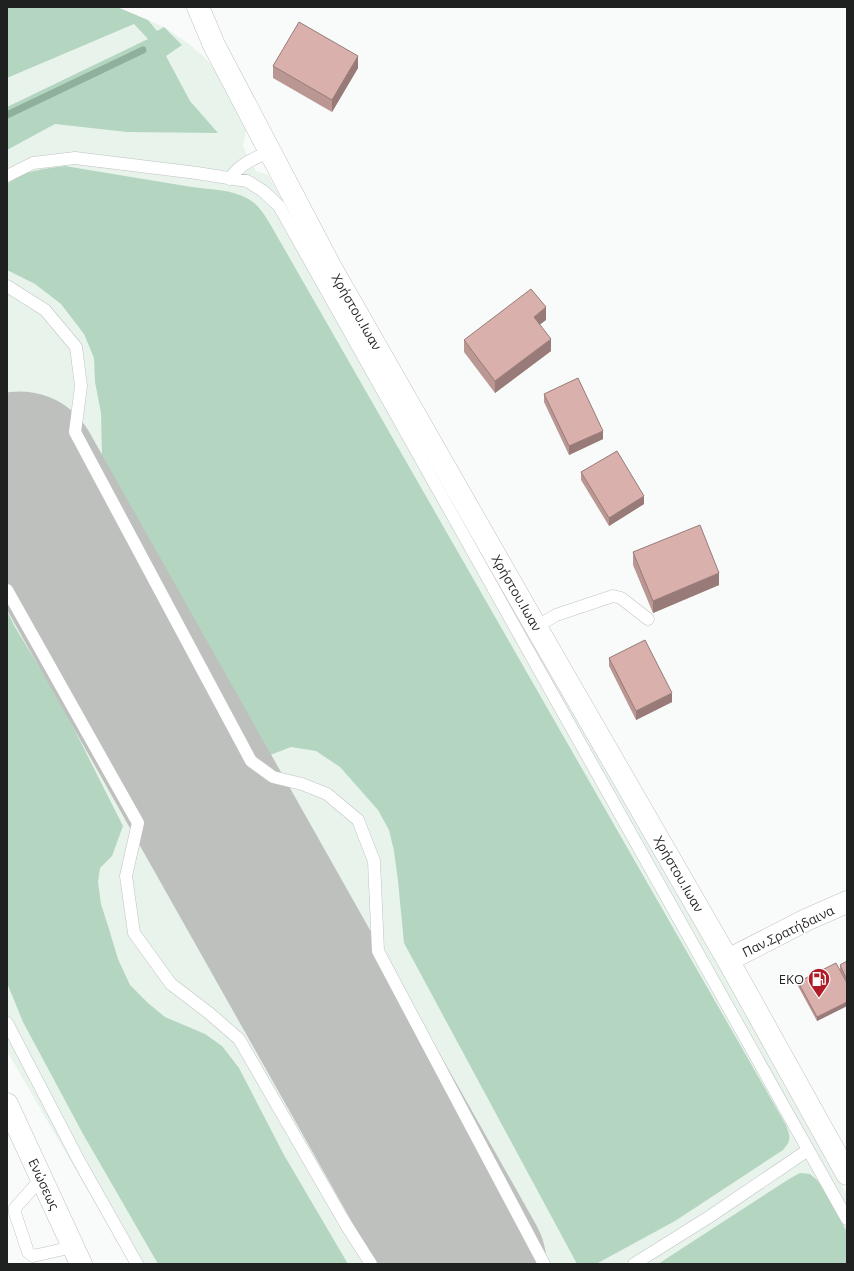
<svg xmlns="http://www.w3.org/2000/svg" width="854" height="1271" font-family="'Open Sans',sans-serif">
<rect width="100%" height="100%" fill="#f8fbf9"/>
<path fill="#e8f3ec" d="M7,7H117L164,27L189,44L205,58L218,73L247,126L243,146L250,161L256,171L268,175L771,1056L847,1195V1264H130L7,1051Z"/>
<path fill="#b4d6c1" d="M7,7H117L148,20L157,31L164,27L182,45L166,56L190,101L218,133L127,132L55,124L7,150V107L148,39L134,24L7,78Z
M65,166C105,173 145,179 186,186C208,190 234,188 253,202C265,212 273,230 281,243L786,1125C791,1138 791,1140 783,1150L675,1221L596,1264H577L404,943L398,881L394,851L389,830L378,810L340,767L316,751L291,747L265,757L102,456L101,413L95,382L94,358L84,334L61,304L35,284L7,270V184L22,174L43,169Z
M7,611L15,627L60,701L123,826L112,856L100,868L98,882L101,904L109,929L118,959L130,985L148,1003L165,1017L205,1034L222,1046L239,1068L284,1155L348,1264H158L83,1134L23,1022L7,983Z
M800,1173L810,1174L817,1180L823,1188L847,1232V1264H658L789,1179Z"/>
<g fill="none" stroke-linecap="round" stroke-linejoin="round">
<path stroke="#8fb19c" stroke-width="7" d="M7,115L143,50"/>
<path stroke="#bec0be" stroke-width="63" d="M7,449L20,471"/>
<path stroke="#bec0be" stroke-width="159" d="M20,471L467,1264"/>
<g stroke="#c0c3c1" stroke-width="13">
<path id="service" d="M7,176L33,163L75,158L197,173L247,181L263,191L279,206L847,1219
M230,179C239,164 254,159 270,151
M7,286L45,310L76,347L81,386L75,432L251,761L273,777L302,784L327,794L358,820L374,861L378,951L544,1264
M7,590L138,823L126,876L134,933L171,984L209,1013L239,1039L345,1223L371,1264
M536,627L556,615L613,596L621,598L648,619
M7,1023L79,1161L137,1264
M41,1179L15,1208V1213L28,1252L33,1256L73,1247
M634,1264L709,1217L808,1150"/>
</g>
<g stroke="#c0c3c1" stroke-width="23">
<path id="minor" d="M728,960L806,920L847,902"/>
</g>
<g stroke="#c0c3c1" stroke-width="23">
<path id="tertiary" d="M198,7L214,45L331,268L536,627L728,960L847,1174"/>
</g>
<g stroke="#c0c3c1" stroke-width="23">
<path id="secondary" d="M7,1104L81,1264"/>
</g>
<use href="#service" stroke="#fff" stroke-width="12"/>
<use href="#minor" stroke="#fff" stroke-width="22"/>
<use href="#tertiary" stroke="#fff" stroke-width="22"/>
<use href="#secondary" stroke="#fff" stroke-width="22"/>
</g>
<path fill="#bb9794" d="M273,66L358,68L332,112L273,78Z
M546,320L540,324L551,351L495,393L464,352V340Z
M544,394L603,439L569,455L544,402Z
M581,472L644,504L609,526L581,480Z
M633,552L719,585L653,613L633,565Z
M609,658L672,702L636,720L609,666Z
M847,961V1006L817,1021L798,986V982L840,969V965Z"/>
<path fill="#987b78" d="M358,56V68L332,112V100Z
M546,307V320L534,329V317Z
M551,339V351L495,393V381Z
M603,431V439L569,455V446Z
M644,496V504L609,526V518Z
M719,573V585L653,613V601Z
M672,693V702L636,720V711Z
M847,1002V1006L817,1021V1017Z"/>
<path fill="#d9b0ac" stroke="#987b78" d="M299,22L358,56L332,100L273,66Z
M531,289L546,307L534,317L551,339L495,381L464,340Z
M578,378L603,431L569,446L544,394Z
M617,451L644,496L609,518L581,472Z
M700,525L719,573L653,601L633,552Z
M645,640L672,693L636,711L609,658Z
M847,961V980L840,965Z
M836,963L847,983V1002L817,1017L798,982Z"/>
<defs>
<g id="fuel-pin" transform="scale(1.15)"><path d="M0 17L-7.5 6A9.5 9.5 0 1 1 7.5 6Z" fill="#b01d26" stroke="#fff"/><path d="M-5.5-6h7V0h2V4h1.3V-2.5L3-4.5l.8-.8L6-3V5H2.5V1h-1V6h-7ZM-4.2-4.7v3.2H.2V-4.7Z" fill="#fff"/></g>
</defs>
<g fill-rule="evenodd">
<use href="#fuel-pin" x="819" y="979"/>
</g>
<g text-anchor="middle" stroke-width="3" stroke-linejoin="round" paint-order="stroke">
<g font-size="13" fill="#1f2020" stroke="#fff">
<text transform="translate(357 312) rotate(60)" y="5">Χρήστου.Ιωαν</text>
<text transform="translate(517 593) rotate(60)" y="5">Χρήστου.Ιωαν</text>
<text transform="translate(679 874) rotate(60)" y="5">Χρήστου.Ιωαν</text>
<text transform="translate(788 931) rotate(-26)" y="5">Παν.Σρατήδαινα</text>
<text transform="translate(44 1184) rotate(65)" y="5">Ενώσεως</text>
</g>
<g font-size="13" fill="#1f2020" stroke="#fff" text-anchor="end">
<text x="804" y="984">EKO</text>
</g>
</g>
<rect width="854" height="1271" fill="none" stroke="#1f2020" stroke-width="16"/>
</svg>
